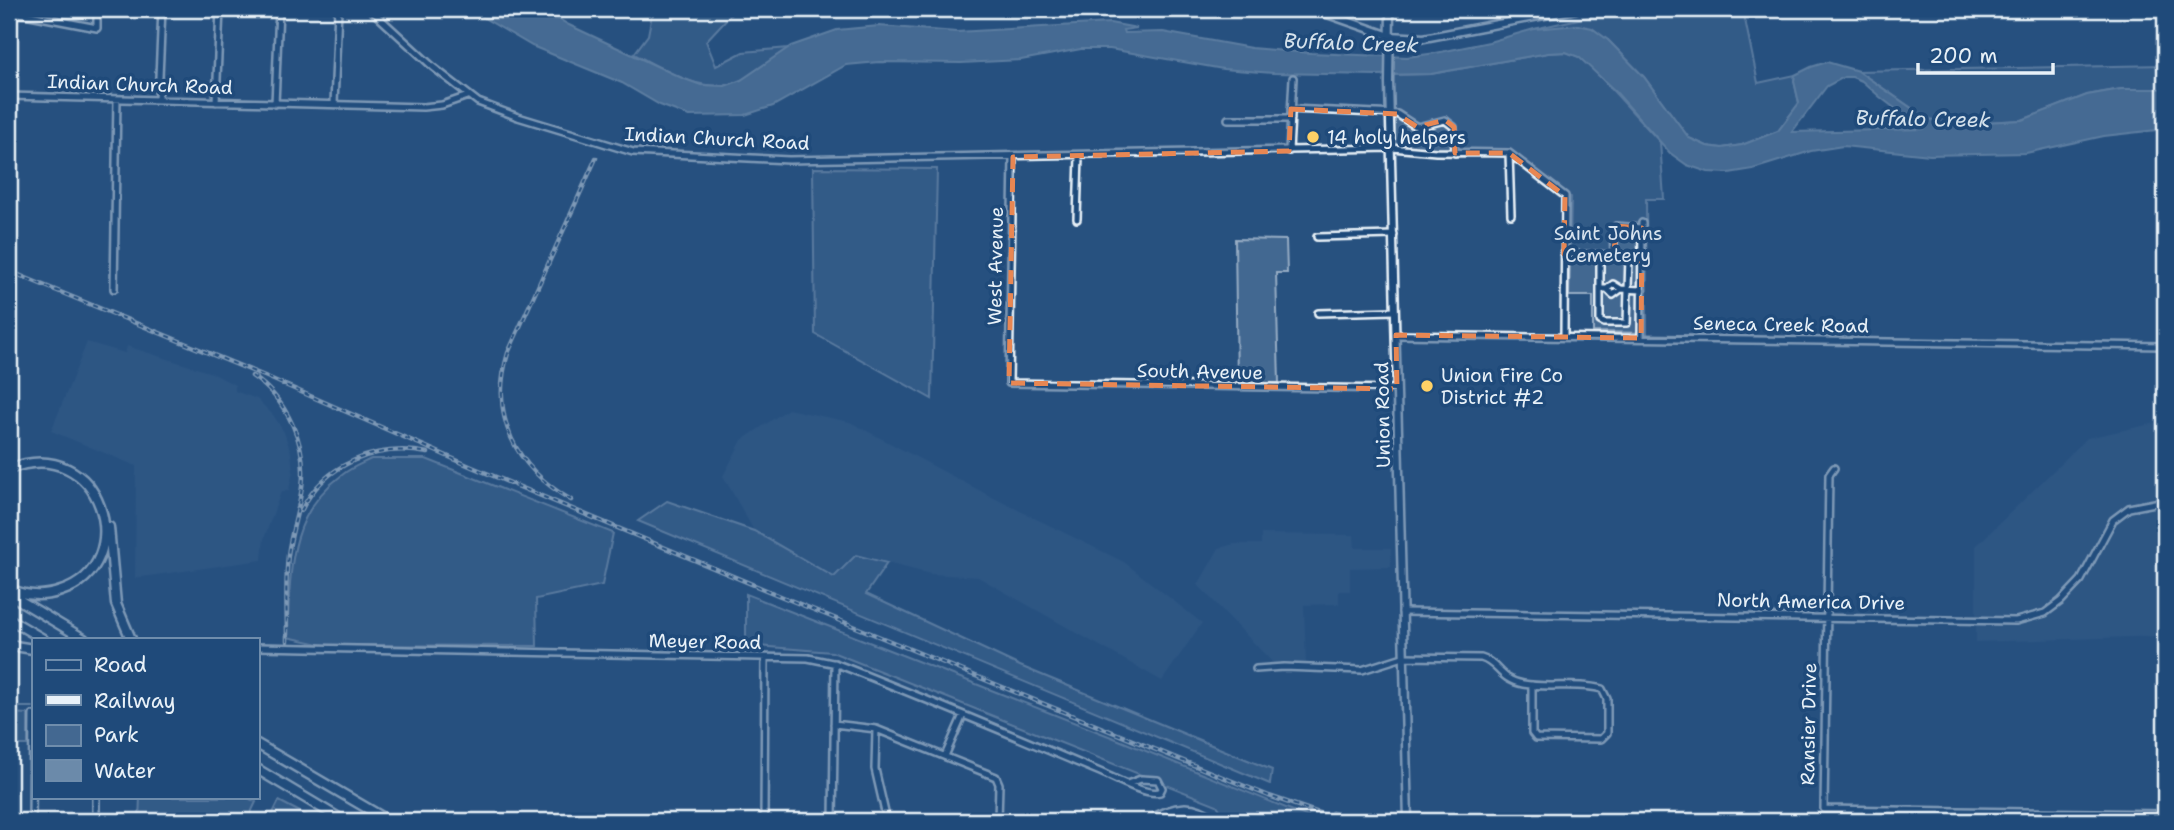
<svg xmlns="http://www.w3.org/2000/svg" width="2174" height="830" font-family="'Shantell Sans',sans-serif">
<rect width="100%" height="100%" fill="#27517f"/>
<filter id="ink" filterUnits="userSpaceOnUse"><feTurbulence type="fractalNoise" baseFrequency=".0143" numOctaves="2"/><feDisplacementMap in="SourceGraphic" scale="14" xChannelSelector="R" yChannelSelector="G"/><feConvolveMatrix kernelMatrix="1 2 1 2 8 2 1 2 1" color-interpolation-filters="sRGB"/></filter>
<g filter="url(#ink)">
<path fill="#355d88" d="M87,342L125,353L127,346L212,373L235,385V391L257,399L274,416L284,432L291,452L293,471L289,490L281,492L264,539L262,560L135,578L136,466L51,431Z
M788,409L850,422L992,497L1124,562L1202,623L1162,681L978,577L930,574L856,555L834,577L754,531L723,476L742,440Z
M2156,423H2165V636L1976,642V546L2087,438Z
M1261,534L1354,535L1355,548H1391V567L1350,568V591H1339V604L1304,605L1306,664L1273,663L1198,585L1219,548L1234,544H1261Z"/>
<path fill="#436891" stroke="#96acc4" stroke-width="2" d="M653,9H733L732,13L706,41L716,66L743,52L789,48C774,58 759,70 743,79C707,99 666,70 634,54L648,35Z
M1623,9H1700L1701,12L1743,10L1758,83L1795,75L1794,81L1799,103L1778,131L1742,145L1722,148L1707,146L1689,138L1644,77L1608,40L1534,29Z
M1566,52L1579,57L1593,69L1660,142L1664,199H1646L1647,333L1593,332V296H1569L1571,197L1565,196L1509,153L1392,148L1391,75L1431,74L1548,53Z
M2165,65V89H2121L2087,95L2022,120L1946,124L1926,118L1858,71Z
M813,168L937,169L932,399L815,334Z
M1235,239L1286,240L1287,273H1276L1279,383H1237Z
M371,459H426L613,533L602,585L536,599L537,646L324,645L287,637C291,575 286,516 342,475C350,468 361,464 371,459Z
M667,501L754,531L834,577L856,555L887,563L866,594L1020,666L1272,770L1270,784L638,521Z
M746,594L1114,738L1318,821H1227L1217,805L832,652L746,645Z
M9,713L28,714V745H9Z
M140,797H246L256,802L247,821H139Z
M279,801L317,821H269Z"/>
<path fill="#6b8aaa" stroke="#9db3c9" stroke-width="2" fill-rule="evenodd" d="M475,9H542L569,25L682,78L701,85L725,86L741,80L791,46L837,30L879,26L957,32L1110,23L1137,28L1123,30L1124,33L1163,32L1251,48L1311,53L1407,57L1436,53L1489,42L1534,29L1578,25L1592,28L1608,40L1644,77L1689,138L1707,146L1722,148L1742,145L1778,131L1799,103L1794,81L1795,75L1811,67L1827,62L1858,71L1926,118L1946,124L2022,120L2087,95L2121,89H2165V129L2104,136L2026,153L1930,155L1843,146L1811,151L1753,169L1729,173L1708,172L1687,165L1670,153L1616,92L1579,57L1566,52L1548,53L1431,74L1376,75L1273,73L1223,69L1110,49H1081L1021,60L961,63L879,62L846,65L773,106L745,115L689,116L660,105L622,83L532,46L484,18ZM1844,77H1852L1862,81L1880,97L1922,129L1792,132L1827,86Z"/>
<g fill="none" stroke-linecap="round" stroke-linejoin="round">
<path stroke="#9db3c9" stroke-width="2" d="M9,707H33"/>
<g stroke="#e8f1f8" stroke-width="10">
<path id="minor" d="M370,9L433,67L478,102L518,117L633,152L789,160L1392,148L1436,152L1509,153L1565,196L1564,337
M9,11L97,28V9
M9,96L423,107L442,105L468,96
M158,100L162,9
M216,102L220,9
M275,104L279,9
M334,104L338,9
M1291,109L1397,114L1417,127L1445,120L1454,127L1455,153
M1228,119H1291
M1289,151L1293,78
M1509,153L1511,215
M1013,157L1009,383L1397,389
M1077,219L1079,156
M1317,237L1394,235
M1564,254L1626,255L1629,256L1627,323H1604L1600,321V254
M1614,255L1613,229L1616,226L1642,228
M114,289L117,99
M1600,289H1607L1613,284L1621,289L1642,290
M1607,289L1613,295L1621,289
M1318,313L1395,311
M1396,335L2165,346
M1641,338L1642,223
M1834,468L1829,475L1824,809L2165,814
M1402,612L2016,621L2045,613L2061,601L2081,580L2113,520L2129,508L2165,501
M257,647L808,658L837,664L850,669C934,702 1017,737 1100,772C1114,778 1146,796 1160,792L1162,788L1158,780L1141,779L1127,784
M1256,669L1284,667L1362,670L1403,657L1481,658C1499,663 1498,679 1523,684C1549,689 1577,682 1602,689L1607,699V733L1601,739L1536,738L1532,733V685
M834,724L876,729L996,777L999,784L998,821
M876,729L875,769L887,821
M945,756L963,715
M32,821L33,715
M96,821V797
M764,821L765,658
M833,821L835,663"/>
</g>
<g stroke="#e8f1f8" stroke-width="11">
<path id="major" d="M1313,9L1390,36L1424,38L1576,9
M1390,9L1389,83L1408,821"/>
</g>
<g stroke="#e8f1f8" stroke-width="13">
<path id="highway" d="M9,469C102,432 141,565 61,591C44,597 25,596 9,589
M109,527L116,604L131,639
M9,594L84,639
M9,619L43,639
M9,645L33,649
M257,744L389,821
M257,769L344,821
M1150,821C1173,806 1194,803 1216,821"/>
</g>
<use href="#minor" stroke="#1f4a7a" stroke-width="5"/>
<use href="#major" stroke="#1f4a7a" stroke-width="6"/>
<use href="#highway" stroke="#1f4a7a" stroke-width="8"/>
<g stroke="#e8f1f8" stroke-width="4.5">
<path id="rail" d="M9,271L267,377L472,467L790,600L1269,796L1342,821
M252,376C287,399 308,445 302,487C299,510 291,532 288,555C285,583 287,612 287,641
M571,500C515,467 489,417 508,353L596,158
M301,511C324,463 378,443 428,453
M1332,813L1359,821"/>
</g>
<use href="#rail" stroke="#1f4a7a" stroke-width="2" stroke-dasharray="5" stroke-linecap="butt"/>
</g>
</g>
<path d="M0 0H2174V830H0ZM1291,109L1397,114L1417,127L1445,120L1454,127L1455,153H1509L1565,196L1564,254L1614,255L1616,226L1642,228L1641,338L1396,335L1397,389L1009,383L1013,157L1289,151Z" fill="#27517f" fill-opacity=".55" fill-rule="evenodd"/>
<path fill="none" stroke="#e88753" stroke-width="5" stroke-dasharray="14 9" stroke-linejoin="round" d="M1291,109L1397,114L1417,127L1445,120L1454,127L1455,153H1509L1565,196L1564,254L1614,255L1616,226L1642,228L1641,338L1396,335L1397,389L1009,383L1013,157L1289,151Z"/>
<g fill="#ffd166" stroke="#1f4a7a" stroke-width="2.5">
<circle cx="1313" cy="137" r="7"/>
<circle cx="1427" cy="386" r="7"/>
</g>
<g text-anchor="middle" stroke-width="7" stroke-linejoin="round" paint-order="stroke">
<g font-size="19" fill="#e8f1f8" stroke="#1f4a7a">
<text transform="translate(140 84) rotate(2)" y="7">Indian Church Road</text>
<text transform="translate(717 138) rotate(3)" y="7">Indian Church Road</text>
<text transform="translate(995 266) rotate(-89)" y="7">West Avenue</text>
<text transform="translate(1781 324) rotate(1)" y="7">Seneca Creek Road</text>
<text transform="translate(1200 371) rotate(1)" y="7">South Avenue</text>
<text transform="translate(1382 415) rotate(-91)" y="7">Union Road</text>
<text transform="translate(1811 601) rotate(1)" y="7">North America Drive</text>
<text transform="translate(705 641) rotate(1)" y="7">Meyer Road</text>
<text transform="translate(1808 724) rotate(-89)" y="7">Ransier Drive</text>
</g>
<g font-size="19" fill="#e8f1f8" stroke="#1f4a7a" text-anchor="start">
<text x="1327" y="144">14 holy helpers</text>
<text x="1441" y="382">Union Fire Co<tspan x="1441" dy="22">District #2</tspan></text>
</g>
<g font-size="19" fill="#d8e3ee" stroke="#1f4a7a">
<text x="1608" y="240">Saint Johns<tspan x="1608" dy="22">Cemetery</tspan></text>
</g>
<g font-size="21" font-style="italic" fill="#d5e2ec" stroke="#1f4a7a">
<text transform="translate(1351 43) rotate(2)" y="7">Buffalo Creek</text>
<text transform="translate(1923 119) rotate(1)" y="7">Buffalo Creek</text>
</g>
</g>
<rect width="2174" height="830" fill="none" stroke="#1f4a7a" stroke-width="35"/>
<rect x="18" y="18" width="2139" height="795" fill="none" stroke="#e8f1f8" stroke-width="2.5" filter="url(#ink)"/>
<rect x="32" y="638" width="228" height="161" fill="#1f4a7a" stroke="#6f8dac" stroke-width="2"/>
<rect x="46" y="660" width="35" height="10" fill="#1f4a7a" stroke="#6f8dac" stroke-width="2"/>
<text x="94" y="672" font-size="21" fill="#e8f1f8">Road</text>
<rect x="46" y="695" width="35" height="10" fill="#e8f1f8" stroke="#6f8dac" stroke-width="2"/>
<text x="94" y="708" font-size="21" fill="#e8f1f8">Railway</text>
<rect x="46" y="725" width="35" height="21" fill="#436891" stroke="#6f8dac" stroke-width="2"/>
<text x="94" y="742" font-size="21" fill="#e8f1f8">Park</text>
<rect x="46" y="760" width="35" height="21" fill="#6b8aaa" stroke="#6f8dac" stroke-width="2"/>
<text x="94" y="778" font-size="21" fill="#e8f1f8">Water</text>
<path d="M1918 63v10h135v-10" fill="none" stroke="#e8f1f8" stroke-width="3.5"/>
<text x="1929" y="63" font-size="21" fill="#e8f1f8" stroke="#1f4a7a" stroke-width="5" paint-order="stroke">200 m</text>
</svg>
